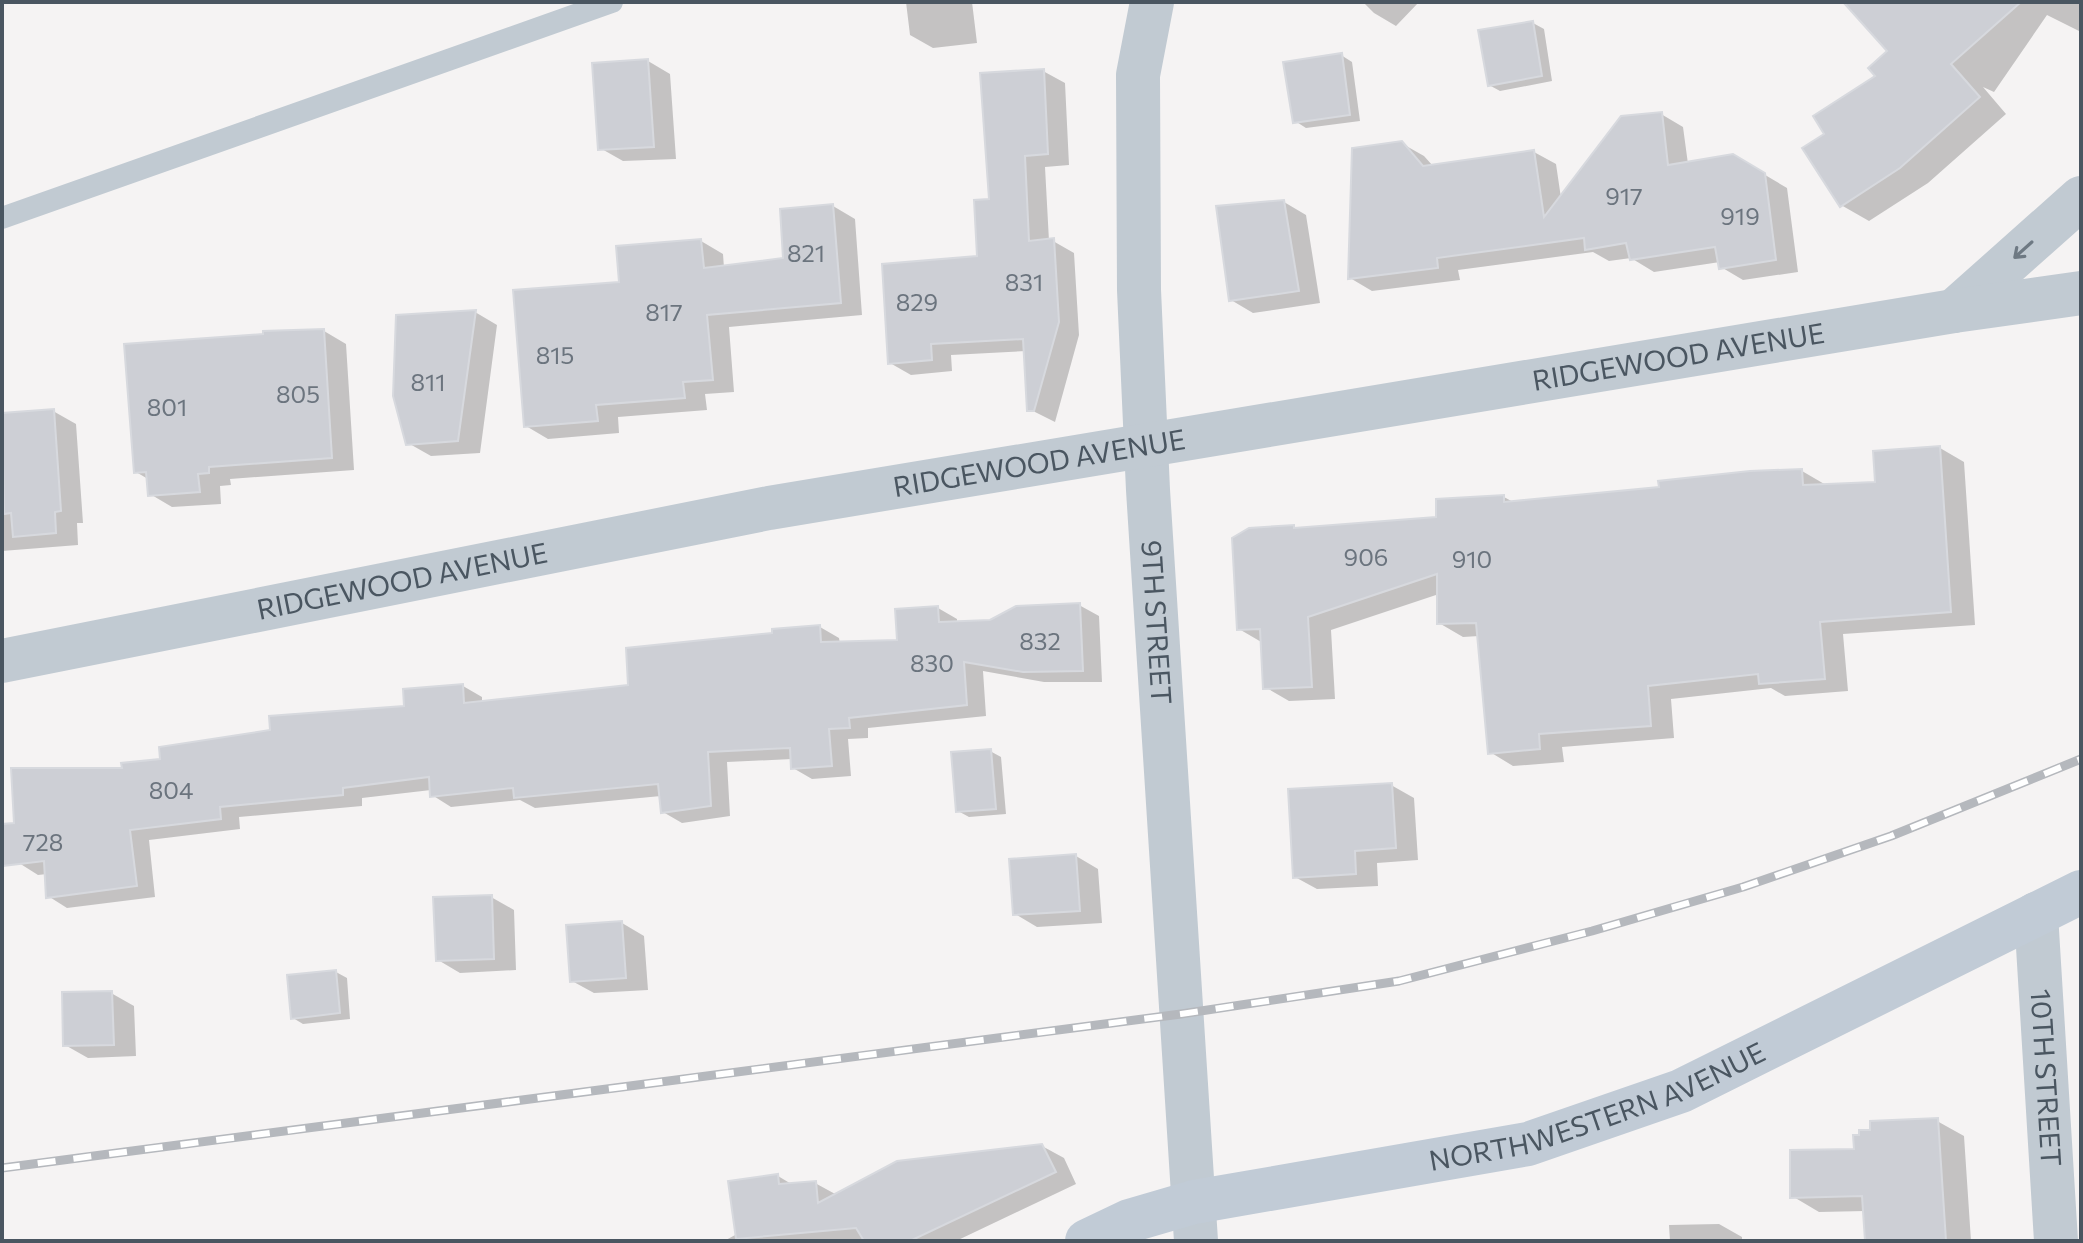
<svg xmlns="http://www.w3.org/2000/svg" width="2083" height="1243" font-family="Commissioner,sans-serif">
<rect width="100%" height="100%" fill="#f5f3f3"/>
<path fill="#0003" d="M906,2H972L977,43L933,48L910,35Z
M1363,2H1419L1396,26L1374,13Z
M1860,2H2081V27L2079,31L2047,15L1994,92L1983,87L2006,114L1928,183L1869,221L1841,205L1827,134L1878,76L1890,51Z
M1533,23L1544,29L1552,81L1500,91L1489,85Z
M1341,55L1352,62L1360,121L1306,128L1295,121Z
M648,61L670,74L676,159L623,161L600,148Z
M1043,71L1065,83L1069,165L1045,167L1049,241H1053L1074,253L1079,335L1055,422L1029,409L1026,351L951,355L952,371L911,375L890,363L979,258L991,201Z
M1661,114L1683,127L1688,164L1733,156L1787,188L1798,272L1743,280L1721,267L1720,262L1654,272L1631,258L1609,261L1593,252L1458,270L1460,280L1372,291L1350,278L1401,143L1424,156L1433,166L1534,152L1556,164L1561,198Z
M1284,202L1306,215L1320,303L1253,313L1231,300Z
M833,206L855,219L862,315L729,327L734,392L705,394L707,410L618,417L619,433L548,439L526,426L621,284L701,241L723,254L724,268L785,260Z
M475,312L497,325L480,453L431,456L408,443Z
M324,331L346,344L354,470L230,479L231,485L220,486L221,504L172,507L150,494L148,479L136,472Z
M53,411L76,424L83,523H77L78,545L2,551V415Z
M1940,448L1964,462L1975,625L1843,634L1848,691L1785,696L1771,688L1671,699L1674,738L1562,747L1564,762L1513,766L1490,752L1479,636L1463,637L1439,623V594L1331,630L1335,699L1289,701L1265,687L1263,643L1239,629L1293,527L1298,530L1438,519L1504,497L1515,503L1802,471L1826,485L1878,484Z
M1079,605L1099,616L1102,682H1044L983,671L986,716L868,728V738L848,739L851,776L812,779L793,768L792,759L727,762L730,816L682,823L663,812L661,796L535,808L520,800L451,807L432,795L431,790L362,798V806L239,817L240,829L149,840L155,897L67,908L48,896L47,874L38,875L19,863L124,770L406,708L463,686L482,697V703L631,687L774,635L820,627L839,638L840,644L900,642L938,608L957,619V623L991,622Z
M990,751L1001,757L1006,814L969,817L958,811Z
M1391,785L1414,798L1418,860L1377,863L1378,886L1317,889L1295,877Z
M1076,856L1098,869L1102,923L1037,927L1015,914Z
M491,897L514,910L516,970L460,973L438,960Z
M622,923L644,936L648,990L594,993L572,981Z
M336,972L347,978L350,1019L303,1024L293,1018Z
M111,993L134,1006L136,1056L88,1058L65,1045Z
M1937,1121L1964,1136L1971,1241H1867L1865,1211L1819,1212L1792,1196L1856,1151Z
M1042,1146L1064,1158L1076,1184L956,1241H724L737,1234L778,1176L793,1185L815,1183L837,1195Z
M1719,1224L1742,1237V1241H1670L1669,1225Z"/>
<path fill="#cdcfd5" stroke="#d7d9de" stroke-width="2" d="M1843,2H2021L1951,64L1980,97L1900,168L1840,207L1802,148L1824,134L1813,116L1875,76L1868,68L1887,51Z
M1533,21L1542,76L1488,86L1478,30Z
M1342,53L1350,115L1293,123L1283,62Z
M648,59L654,147L598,150L592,63Z
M1044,69L1048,154L1025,156L1029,241L1054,238L1059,322L1034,411H1027L1023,339L931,344L932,360L888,364L882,264L977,256L974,200L989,199L980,73Z
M1662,112L1668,165L1733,154L1765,173L1776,260L1719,269L1715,247L1630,260L1626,243L1585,250L1584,238L1437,258L1438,268L1348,279L1352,148L1402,141L1423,166L1534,150L1544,217L1621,116Z
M1284,200L1299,291L1229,301L1216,206Z
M833,204L841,303L707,315L713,380L683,382L685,398L596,405L598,421L524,427L513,290L619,282L616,246L701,239L704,268L783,258L780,209Z
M476,310L458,441L406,445L393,396L396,315Z
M324,329L332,458L209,467V473L198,474L200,492L148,496L146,472L134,473L124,344L263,334V331Z
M54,409L61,511L55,512L56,533L13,537L11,513L4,514L2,413Z
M1940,446L1951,612L1820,622L1825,679L1759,684L1758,674L1648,686L1651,726L1539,734L1540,749L1488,754L1476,623L1437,624V574L1308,617L1312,687L1263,689L1260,629L1237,630L1232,538L1249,528L1294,525V528L1436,517V499L1504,495V502L1659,487L1658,481L1750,471L1802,469L1803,485L1875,482L1873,451Z
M1080,603L1083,671L1023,672L964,662L967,705L849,718L850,728L829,729L832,766L791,769L790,748L708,752L711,806L661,813L658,784L514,798L513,788L430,797L429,777L343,788V795L220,807L221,819L130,830L137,886L46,898L44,861L2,866V824L14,823L11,768H122L121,763L160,759L159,747L270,730L269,716L404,706L403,689L463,684L464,703L628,685L626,648L772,633V629L820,625L821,642L897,640L895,609L938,606L939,622L990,620L1016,606Z
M991,749L996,809L956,812L951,752Z
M1392,783L1396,848L1355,851L1356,874L1293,878L1288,789Z
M1076,854L1080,911L1013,915L1009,859Z
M492,895L494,959L436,961L433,897Z
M622,921L626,978L570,982L566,925Z
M336,970L340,1013L291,1019L287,975Z
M112,991L114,1045L63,1046L62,992Z
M1938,1118L1946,1241H1865L1862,1196L1790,1198V1150L1854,1149L1853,1135H1859V1130H1870V1121Z
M1042,1144L1056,1172L910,1241H864L856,1228L736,1239L728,1181L778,1174L779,1184L816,1181L818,1203L897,1161Z"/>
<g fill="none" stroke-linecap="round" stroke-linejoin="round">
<path stroke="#c1cad2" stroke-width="22" d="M2,218L612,2"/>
<g stroke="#c1cad2" stroke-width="44">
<path id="s1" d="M1152,2L1138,75L1139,290L1148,490L1196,1241"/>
<path d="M1954,311L2081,198"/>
<path id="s2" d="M2,661L769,508L1954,311L2081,293"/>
<path id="s3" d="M2036,914L2056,1241"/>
</g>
<path stroke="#c1cbd6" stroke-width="44" id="s4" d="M1087,1241L1129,1221L1194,1202L1528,1144L1681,1091L2081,892"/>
<g stroke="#b5b8bd" stroke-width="9">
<path id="rail" d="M2,1168L1181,1014L1399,981L1592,931L1743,887L1891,836L2081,759"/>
</g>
<use href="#rail" stroke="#fff" stroke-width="6" stroke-dasharray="18" stroke-linecap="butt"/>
</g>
<defs><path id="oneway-shaft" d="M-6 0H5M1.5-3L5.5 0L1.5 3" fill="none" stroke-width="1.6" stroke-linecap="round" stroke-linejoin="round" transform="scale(2)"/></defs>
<use stroke="#6e7983" href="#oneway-shaft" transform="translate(2023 250) rotate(138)"/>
<g text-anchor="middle" stroke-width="6" stroke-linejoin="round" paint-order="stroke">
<g font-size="24" fill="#6b747e">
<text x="1624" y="205">917</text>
<text x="1740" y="225">919</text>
<text x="806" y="262">821</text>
<text x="1024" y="291">831</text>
<text x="917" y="311">829</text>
<text x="664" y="321">817</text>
<text x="555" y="364">815</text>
<text x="428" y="391">811</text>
<text x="298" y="403">805</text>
<text x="167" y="416">801</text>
<text x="1366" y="566">906</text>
<text x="1472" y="568">910</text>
<text x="1040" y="650">832</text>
<text x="932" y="672">830</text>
<text x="171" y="799">804</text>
<text x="43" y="851">728</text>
</g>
<g font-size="28" fill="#4a5661" stroke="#fff">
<text dy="10" stroke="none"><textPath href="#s2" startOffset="1704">RIDGEWOOD AVENUE</textPath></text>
<text dy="10" stroke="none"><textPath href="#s2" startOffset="1056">RIDGEWOOD AVENUE</textPath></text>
<text dy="10" stroke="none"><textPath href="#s2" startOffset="408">RIDGEWOOD AVENUE</textPath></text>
<text dy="10" stroke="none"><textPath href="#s1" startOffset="622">9TH STREET</textPath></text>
<text dy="10" stroke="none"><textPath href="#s3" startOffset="164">10TH STREET</textPath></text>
<text dy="10" stroke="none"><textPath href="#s4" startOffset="530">NORTHWESTERN AVENUE</textPath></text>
</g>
</g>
<rect width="2083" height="1243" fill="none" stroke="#4a5661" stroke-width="8"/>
</svg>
